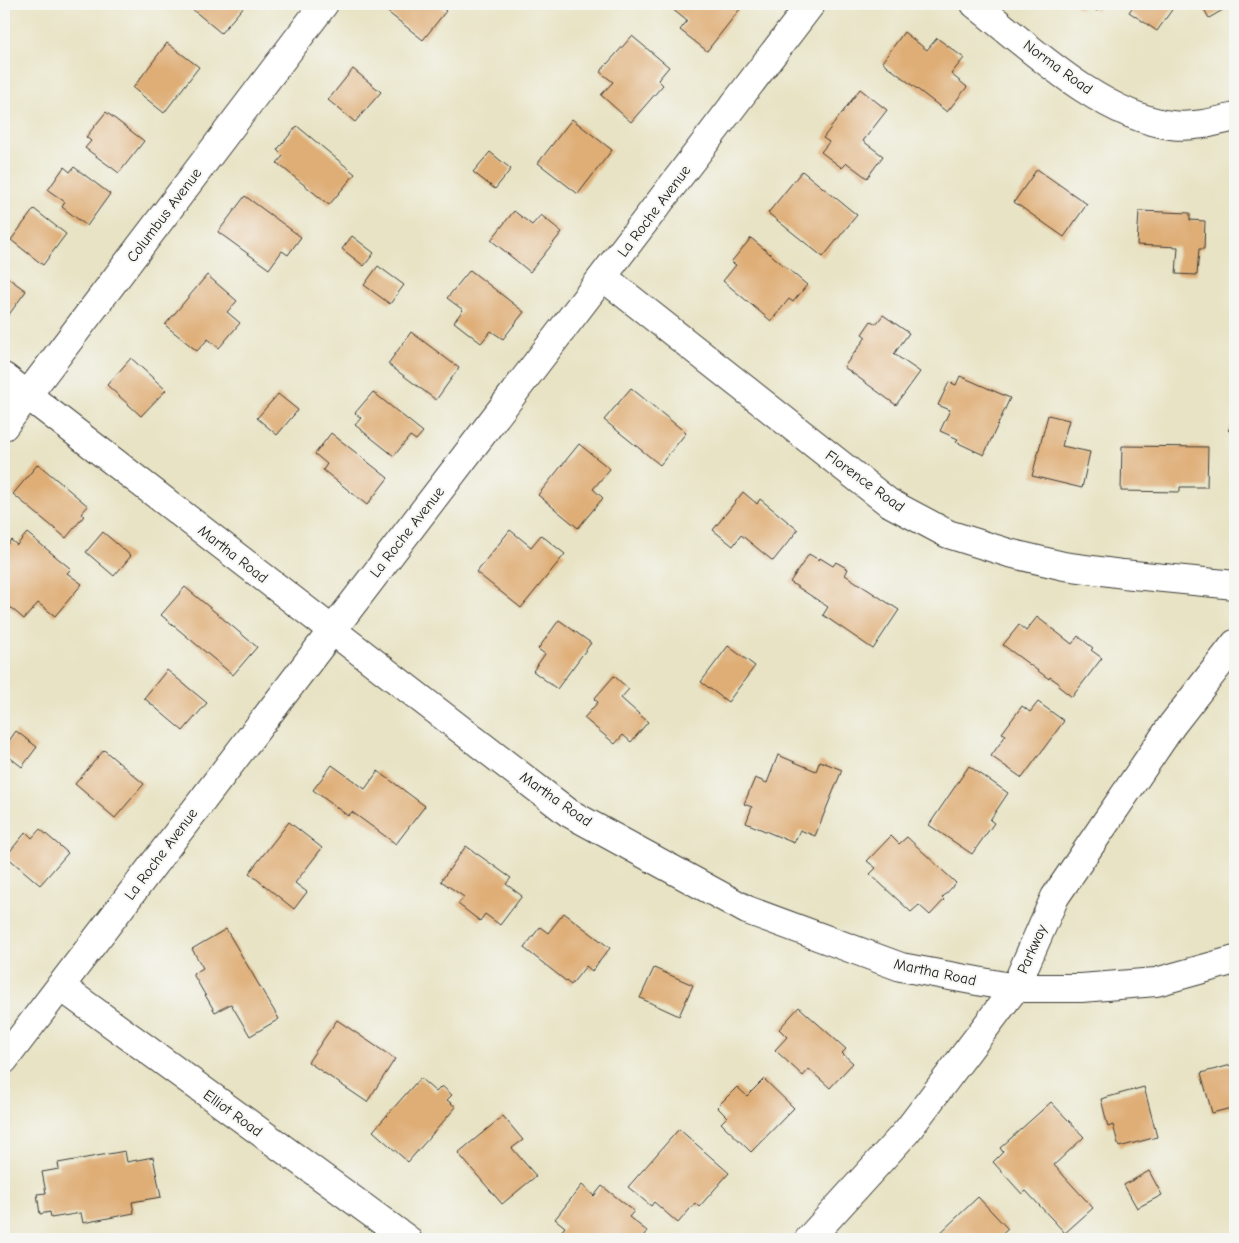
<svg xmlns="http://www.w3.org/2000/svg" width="1239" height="1243" font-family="'Comic Neue',sans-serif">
<rect width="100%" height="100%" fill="#f6f6f2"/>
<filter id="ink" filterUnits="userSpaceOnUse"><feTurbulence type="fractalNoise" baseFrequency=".02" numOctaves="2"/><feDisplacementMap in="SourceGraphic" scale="10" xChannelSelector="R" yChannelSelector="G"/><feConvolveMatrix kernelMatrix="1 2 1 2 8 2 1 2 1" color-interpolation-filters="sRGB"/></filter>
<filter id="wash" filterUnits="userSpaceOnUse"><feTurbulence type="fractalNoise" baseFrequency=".0096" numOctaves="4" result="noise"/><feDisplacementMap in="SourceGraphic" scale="20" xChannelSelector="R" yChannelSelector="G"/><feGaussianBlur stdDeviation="1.12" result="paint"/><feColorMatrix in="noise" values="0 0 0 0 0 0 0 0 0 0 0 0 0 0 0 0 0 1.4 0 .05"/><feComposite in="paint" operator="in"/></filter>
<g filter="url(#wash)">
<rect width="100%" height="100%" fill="#e8e3c4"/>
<g id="blocks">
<path fill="#dfae77" d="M186,4H246L221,33Z
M390,4H437L446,11L423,40L385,10Z
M666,4H734L740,9L707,51L680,30L687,21Z
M1074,4H1084L1080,9Z
M1087,4H1103L1097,11Z
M1135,4H1176L1157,31L1129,12Z
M1201,4H1233L1209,18Z
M904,32L927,50L937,38L964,58L951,74L967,87L947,112L882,62Z
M632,36L669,67L658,80L663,85L631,122L601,95L613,82L600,72Z
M167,43L199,67L164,113L133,88Z
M353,69L381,92L355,122L328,100Z
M860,89L887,110L863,141L883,156L867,178L847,163L842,168L821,152L829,142L823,138Z
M106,112L144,141L119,173L85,148L91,141L86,137Z
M572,119L612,150L578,194L538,163Z
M297,126L355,174L329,205L277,163L283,156L277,150Z
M490,152L511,169L495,189L473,172Z
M64,167L70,172L74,167L110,194L87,226L62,207L65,202L48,190Z
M1037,169L1087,204L1064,237L1014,202Z
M802,171L857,215L823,257L768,213Z
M245,196L301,237L288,255L282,251L269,269L218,232Z
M34,209L66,234L43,265L11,240Z
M514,211L532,225L541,215L562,232L530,272L491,240Z
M1139,211L1190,213V220L1205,221L1204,249H1199L1197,275L1176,274L1178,247L1137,245Z
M352,236L374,253L364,266L342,249Z
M751,238L807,285L793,302L789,299L771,321L723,281L736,265L731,262Z
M378,266L404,285L390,304L364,285Z
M470,270L524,312L503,339L491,331L481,343L454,322L463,310L447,298Z
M4,275L26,291L5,320L4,319Z
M207,275L237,301L227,312L240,323L219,348L208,339L197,351L165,325Z
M883,315L909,333L894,354L920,372L896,405L844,367L866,337L862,334L871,321L876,324Z
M411,332L459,368L436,400L388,364Z
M131,358L166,390L141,416L107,385Z
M960,376L1010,398L984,455L956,442L958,439L940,431L950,410L938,405L949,382L956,385Z
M631,388L686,433L660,465L604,420Z
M373,392L423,432L416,440L410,436L394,456L355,425L361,418L355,413Z
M278,394L298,410L277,435L257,418Z
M1048,415L1069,420L1062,446L1090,452L1082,488L1032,476Z
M1235,422V437L1228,430Z
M331,433L388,478L367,505L323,470L327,464L315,454Z
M579,444L610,469L593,489L603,498L578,528L538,495Z
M1122,446L1208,447L1207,487H1180V492L1121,491Z
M38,464L88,506L81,514L84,516L66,538L13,494Z
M743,492L757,504L760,499L798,530L773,561L741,535L733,546L713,530Z
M510,530L531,547L541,535L565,554L521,608L476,572Z
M103,532L131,556L114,576L86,552Z
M27,533L71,569L67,573L82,584L55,616L38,603L24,619L4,602V548L11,540L17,545Z
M809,554L819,560L820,558L833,566L836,562L848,569L845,575L899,610L873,649L823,615L828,607L790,582Z
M185,587L257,647L233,675L161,615Z
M1037,617L1072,644L1078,636L1093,648L1091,650L1102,658L1072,697L1058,686L1060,684L1050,677L1049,679L1003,645L1019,625L1026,631Z
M559,620L591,643L557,689L533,671L545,654L538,649Z
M728,646L755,666L728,702L701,682Z
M167,670L207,703L183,731L144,698Z
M614,676L629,689L621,698L648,722L631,742L623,735L615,744L584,718L598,702L594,699Z
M1038,702L1064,721L1022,778L991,756L1006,735L1002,733L1022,706L1030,712Z
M16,731L37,747L22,767L4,753V748Z
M104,750L144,784L115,818L75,784Z
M778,755L816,771L820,761L842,770L815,836L800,830L794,843L746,823L752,807L744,804L755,778L767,783Z
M332,765L365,789L378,771L425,806L396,844L352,812L348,816L313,790Z
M969,766L1008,793L990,820L994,823L972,854L929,825Z
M289,822L322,848L295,883L307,892L294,909L249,873Z
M40,829L68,853L40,885L6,856L26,832L32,838Z
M891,836L899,844L907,837L956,883L942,898L944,900L930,915L919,905L911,912L870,874L876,868L867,861Z
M466,846L511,878L506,884L522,896L500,925L485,914L480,921L458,904L464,897L441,881Z
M564,913L610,948L592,971L586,966L571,985L524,948L540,927L548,933Z
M226,929L279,1019L250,1036L231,1004L215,1012L193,974L203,968L192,949Z
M654,968L693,985L679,1016L640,998Z
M799,1007L846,1049L842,1053L853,1063L830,1088L809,1069L803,1076L775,1050L787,1037L779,1029Z
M337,1020L395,1059L367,1102L308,1062Z
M1235,1064V1107L1212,1113L1201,1073Z
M420,1078L436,1092L442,1086L452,1095L447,1100L456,1107L408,1162L373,1131Z
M764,1079L794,1108L751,1152L721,1123L727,1117L717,1107L737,1087L747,1096Z
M1144,1087L1157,1137L1119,1147L1113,1125L1108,1127L1101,1099Z
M1051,1102L1084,1137L1054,1165L1093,1208L1065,1233L1026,1191L1022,1194L993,1162L1003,1152L1000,1148Z
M503,1116L523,1140L512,1148L536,1176L502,1204L458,1153Z
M679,1129L729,1173L699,1207L695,1203L678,1223L654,1202L651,1206L628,1187Z
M125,1151L127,1162L153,1157L161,1197L132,1202L134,1213L83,1223L81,1213L51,1218L50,1212L40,1214L37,1194L46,1193L42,1172L59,1169L58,1163Z
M1149,1171L1162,1195L1137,1208L1124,1185Z
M582,1185L594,1196L602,1186L634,1211L629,1217L647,1231L641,1239H563L558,1235L565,1227L555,1219Z
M978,1197L1008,1229L997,1239H938L936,1237Z"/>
</g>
</g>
<g filter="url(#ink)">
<use href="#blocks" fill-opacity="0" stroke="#3b3a35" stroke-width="1"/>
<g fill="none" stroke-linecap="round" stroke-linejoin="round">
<g stroke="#3b3a35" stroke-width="30">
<path id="minor" d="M975,4C1029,47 1101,116 1171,125C1192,128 1215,122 1235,117
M603,277L888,502L948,534L1009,553L1064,566L1123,574L1235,585
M4,377L569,813L747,910L901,967L1015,988H1081L1156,982L1235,960
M4,426L324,4
M60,986L407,1239
M4,1060L811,4
M809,1239L907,1131L1015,988L1055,897L1172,725L1235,644"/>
</g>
<use href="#minor" stroke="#fff" stroke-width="28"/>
</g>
</g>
<g text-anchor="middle" stroke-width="4" stroke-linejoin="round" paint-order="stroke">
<g font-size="15" fill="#1c1c1c" stroke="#f6f6f2">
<text transform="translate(1058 67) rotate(36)" y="5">Norma Road</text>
<text transform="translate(654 211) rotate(-53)" y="5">La Roche Avenue</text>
<text transform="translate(164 215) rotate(-53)" y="5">Columbus Avenue</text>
<text transform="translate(865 481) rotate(36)" y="5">Florence Road</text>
<text transform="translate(407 532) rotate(-52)" y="5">La Roche Avenue</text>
<text transform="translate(233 554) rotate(38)" y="5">Martha Road</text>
<text transform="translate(556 799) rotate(35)" y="5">Martha Road</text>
<text transform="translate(161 854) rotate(-53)" y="5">La Roche Avenue</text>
<text transform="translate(1032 949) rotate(-66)" y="5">Parkway</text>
<text transform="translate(935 972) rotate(12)" y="5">Martha Road</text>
<text transform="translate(233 1113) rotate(36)" y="5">Elliot Road</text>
</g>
</g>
<rect width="1239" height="1243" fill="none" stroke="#f6f6f2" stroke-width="20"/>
</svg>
